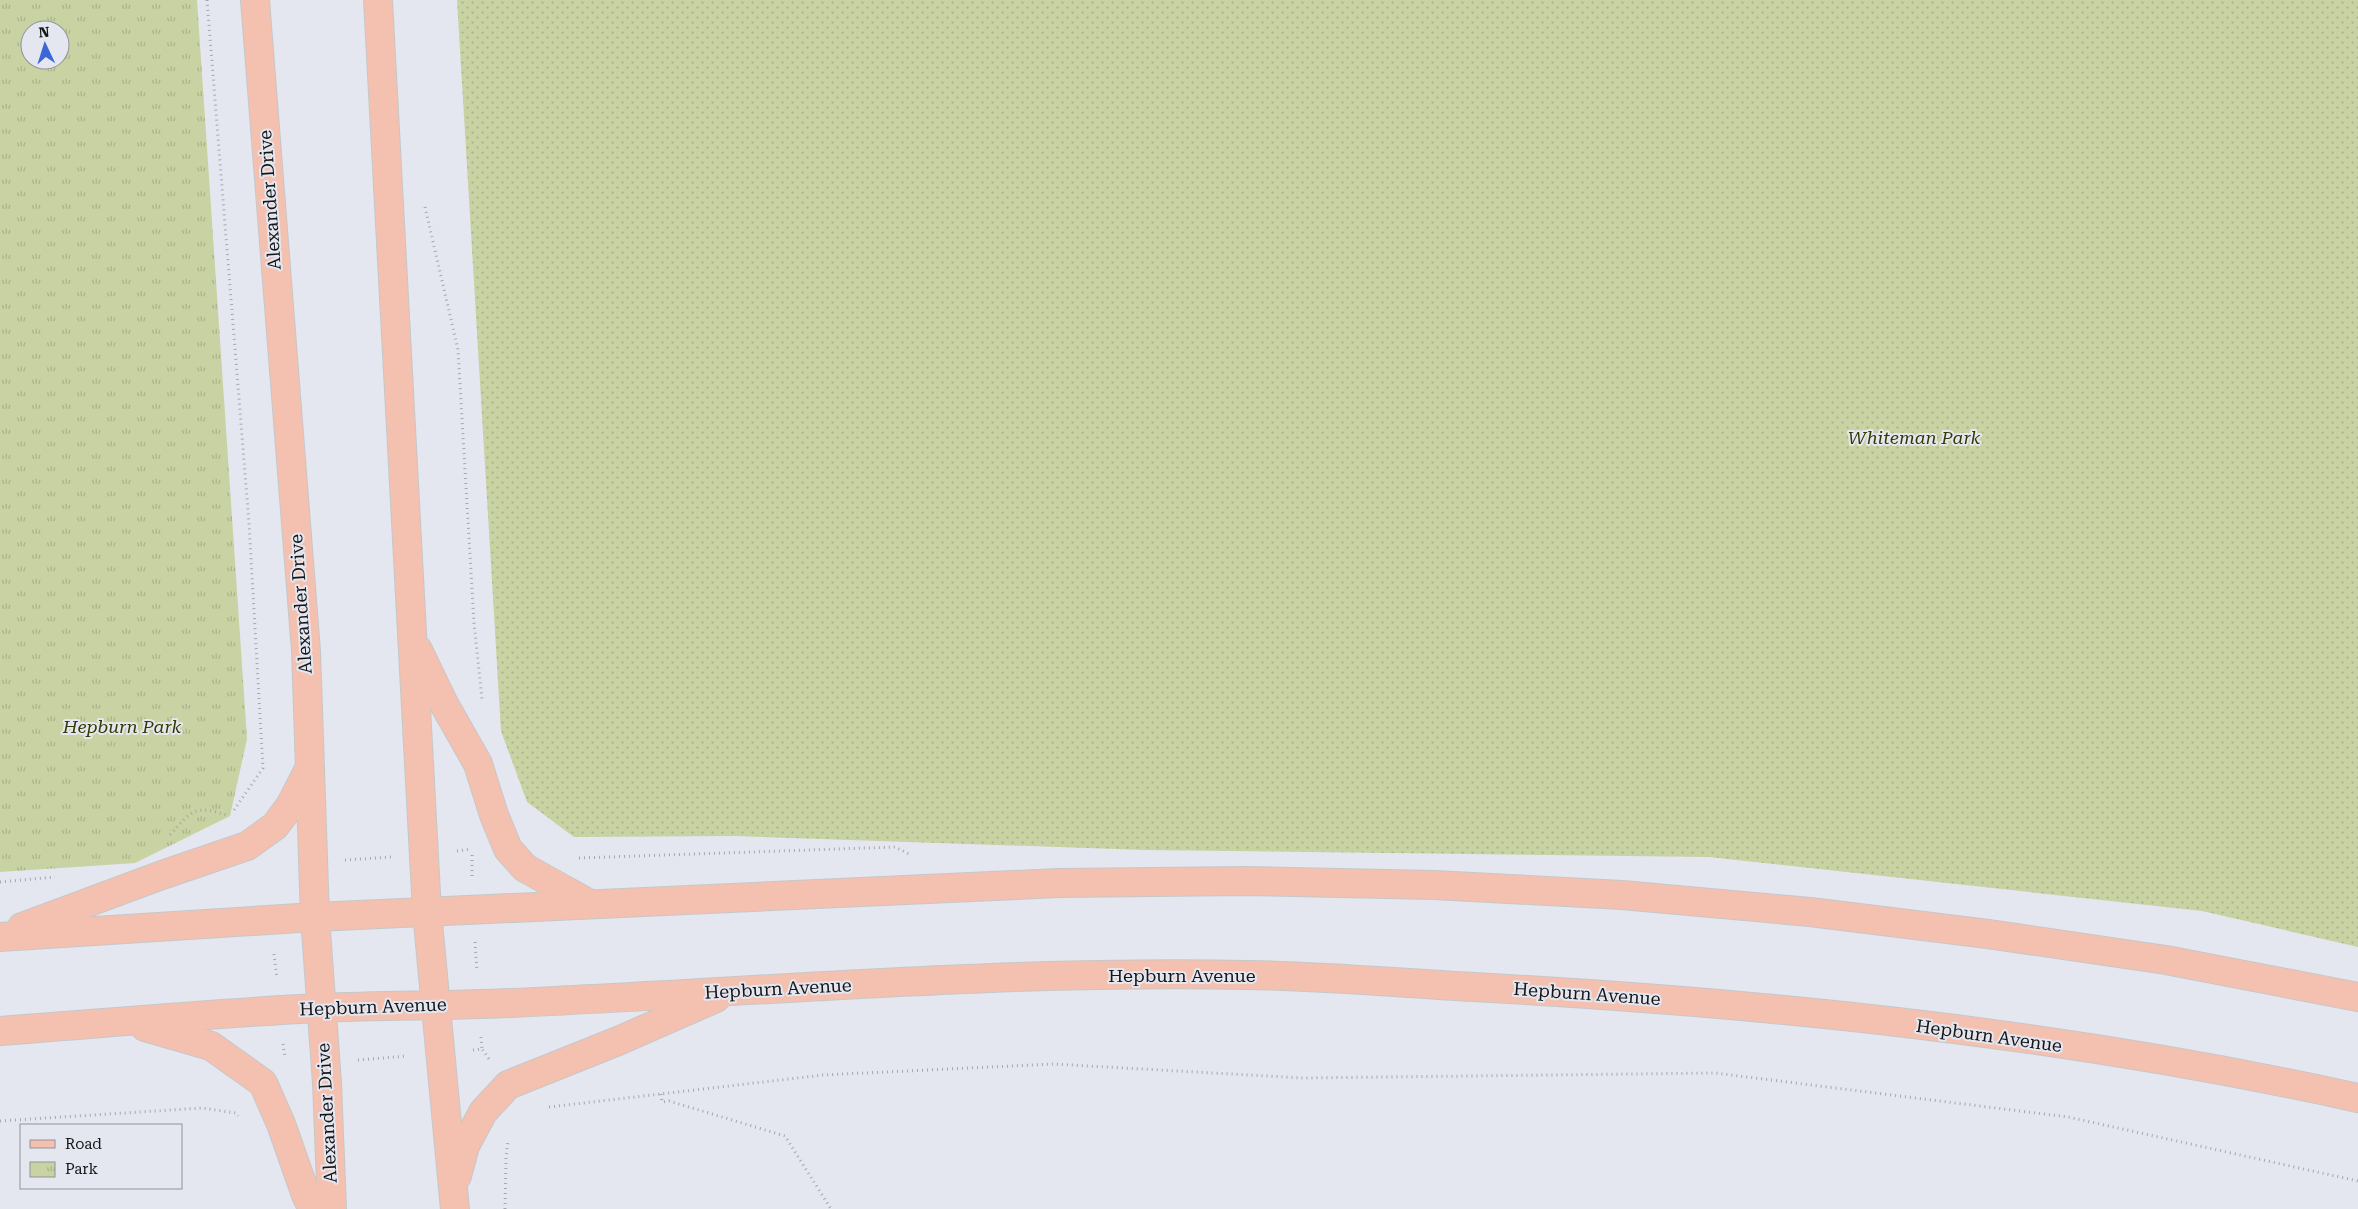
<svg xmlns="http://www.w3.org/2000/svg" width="2358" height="1209" font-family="'Roboto Serif',serif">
<defs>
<pattern id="grass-dots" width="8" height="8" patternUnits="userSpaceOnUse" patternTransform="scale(1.25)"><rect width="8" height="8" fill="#c8d2a2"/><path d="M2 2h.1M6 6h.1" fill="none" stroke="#abb38b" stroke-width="1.8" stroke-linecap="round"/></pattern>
<pattern id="park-tufts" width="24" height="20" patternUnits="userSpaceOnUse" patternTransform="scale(1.25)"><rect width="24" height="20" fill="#c8d2a2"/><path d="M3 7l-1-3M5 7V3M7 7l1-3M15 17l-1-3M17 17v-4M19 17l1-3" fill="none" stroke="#abb38b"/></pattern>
</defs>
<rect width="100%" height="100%" fill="#e4e7f0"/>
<path fill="url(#grass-dots)" d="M457,0H2358V947L2202,911L1709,857L1145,850L734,836L574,837L527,802L501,731Z"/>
<path fill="url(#park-tufts)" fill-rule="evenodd" d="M0,0H197L247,739L230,816L135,863L0,872ZM30,30H60V60H30Z"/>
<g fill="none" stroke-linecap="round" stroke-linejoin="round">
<g stroke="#c7c7c8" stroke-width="30">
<path id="major" d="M255,0L306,651L315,917L327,1083L332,1209
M378,0L427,912L455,1209
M418,650L444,704L478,764L494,815L508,849L525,868L590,904
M22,927L162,875L247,846L275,826L290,806L310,767
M0,937L315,917L1059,883L1246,881L1434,885L1622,895L1810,912L1988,934L2166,960L2358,997
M145,1027L211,1046L263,1083L281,1124L306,1195L313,1209
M0,1031C107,1023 214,1013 320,1008C384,1005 447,1006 511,1003C756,992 1002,970 1248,975C1323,976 1398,983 1474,987C1770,1003 2068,1034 2358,1098
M457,1176L465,1146L483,1112L508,1085L618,1041L716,998"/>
</g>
<path stroke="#a4a7ae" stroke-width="3" stroke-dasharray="1 4" stroke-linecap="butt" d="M207,0L249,523L263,768L232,813
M425,207L458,350L474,623L482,699
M170,835C192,810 195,804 229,816
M457,851L471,849
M472,855V876
M579,858L895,847L911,855
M345,860L391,857
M0,882L55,877
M475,942L477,971
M274,954L277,978
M481,1037L482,1049
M283,1044L285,1057
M473,1050L482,1049L489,1059
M358,1060L407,1056
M661,1094L662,1102L669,1101L785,1136L831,1209
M549,1107L823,1075L1053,1064L1303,1078L1715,1073L2068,1117L2358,1181
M0,1121L202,1108L236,1113L238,1116
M505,1209L506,1158L508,1140"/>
<use href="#major" stroke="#f4c1b0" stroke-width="28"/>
</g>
<g text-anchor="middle" stroke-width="4" stroke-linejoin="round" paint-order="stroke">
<g font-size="18" fill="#141518" stroke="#e4e7f0">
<text transform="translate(270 200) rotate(-94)" y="6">Alexander Drive</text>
<text transform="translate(301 604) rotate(-94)" y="6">Alexander Drive</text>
<text x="1182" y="982">Hepburn Avenue</text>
<text transform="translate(778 989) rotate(-3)" y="6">Hepburn Avenue</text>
<text transform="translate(1587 994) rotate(4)" y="6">Hepburn Avenue</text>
<text transform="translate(373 1007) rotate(-2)" y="6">Hepburn Avenue</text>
<text transform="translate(1989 1036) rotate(8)" y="6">Hepburn Avenue</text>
<text transform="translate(327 1113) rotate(-93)" y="6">Alexander Drive</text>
</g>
<g font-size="18" font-style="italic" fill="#323a00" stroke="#e4e7f0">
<text x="1914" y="444">Whiteman Park</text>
<text x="122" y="733">Hepburn Park</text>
</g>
</g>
<rect x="20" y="1124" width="162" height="65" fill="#e4e7f0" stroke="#91939a"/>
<rect x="30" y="1140" width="25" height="8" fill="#f4c1b0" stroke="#91939a"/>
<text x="65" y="1149" font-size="15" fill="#141518">Road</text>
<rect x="30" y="1162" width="25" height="15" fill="url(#park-tufts)" stroke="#91939a"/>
<text x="65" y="1174" font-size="15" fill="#141518">Park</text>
<g transform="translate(45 45) rotate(356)"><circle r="24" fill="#e4e7f0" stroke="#91939a"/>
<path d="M0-4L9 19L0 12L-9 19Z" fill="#3b67d7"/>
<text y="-8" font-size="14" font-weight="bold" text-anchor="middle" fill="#141518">N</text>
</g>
</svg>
